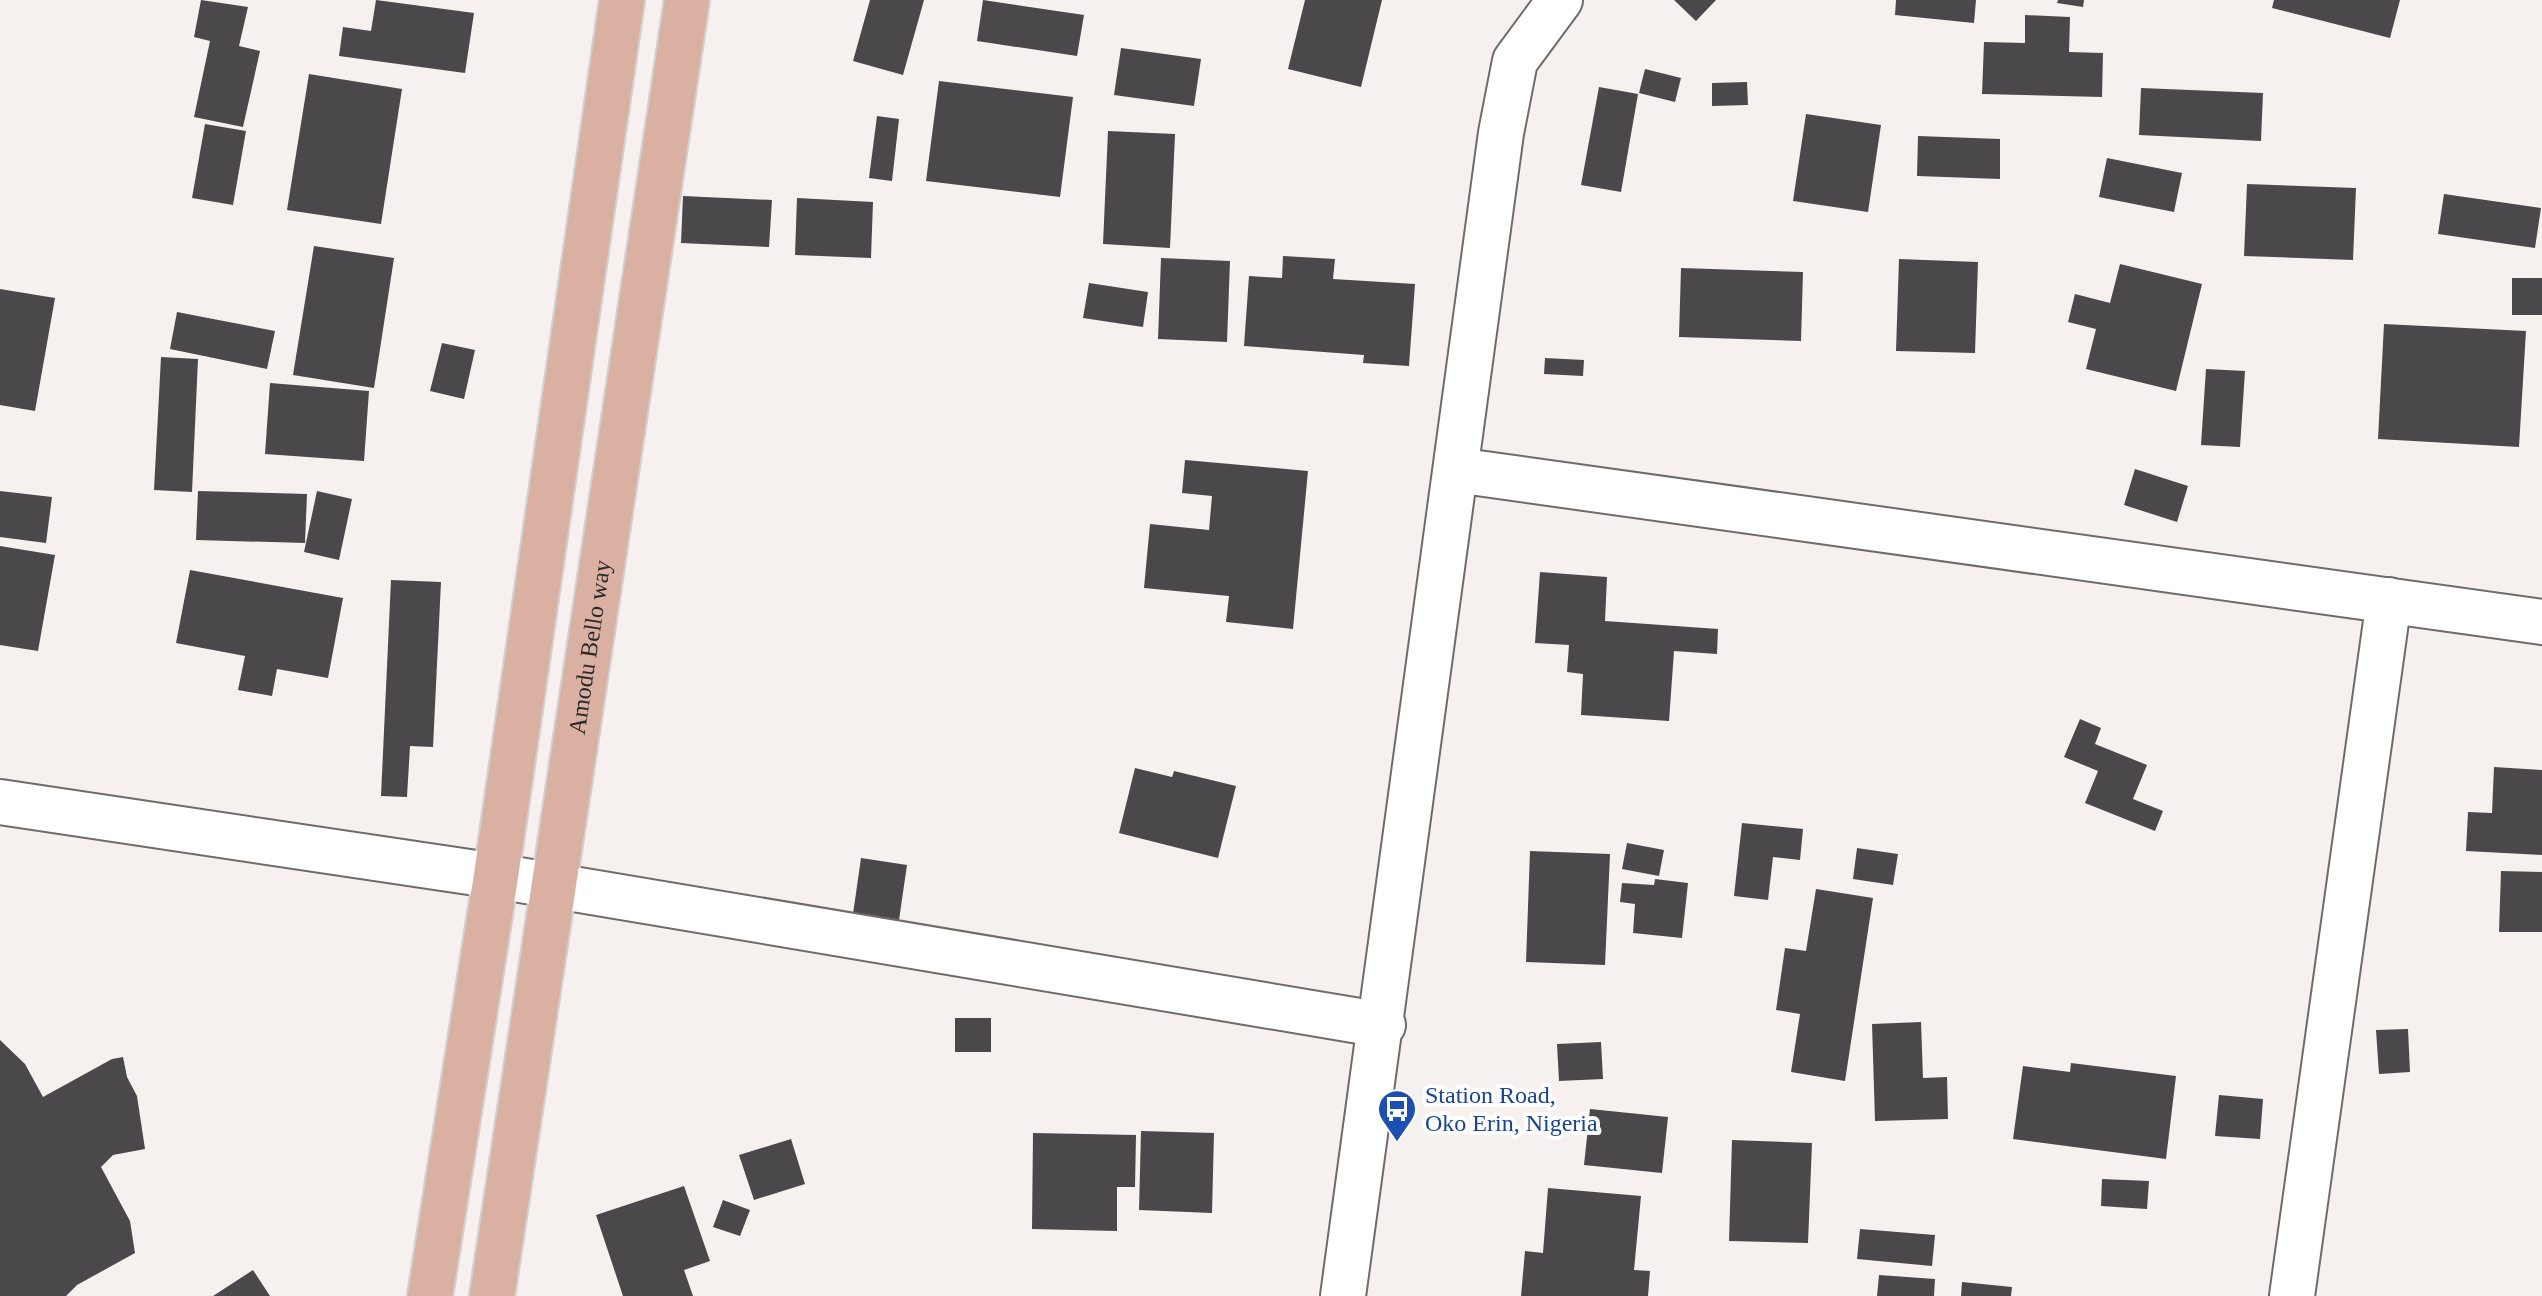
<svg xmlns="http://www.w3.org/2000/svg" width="2542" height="1296" font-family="Georgia,serif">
<rect width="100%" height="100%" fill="#f6f1ee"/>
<path fill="#4b484b" d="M201,0L248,7L239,46L260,51L243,127L194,117L210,41L194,37Z
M376,0L474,13L465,73L339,56L343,27L371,31Z
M870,0H924L903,75L853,61Z
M983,0L1084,15L1077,56L977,41Z
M1305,0H1382L1361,87L1288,69Z
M1674,0H1716L1696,21Z
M1896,0H1976L1974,23L1895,15Z
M2058,0H2084L2083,7L2057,3Z
M2274,0H2400L2390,38L2272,8Z
M2025,15L2070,17L2069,52L2103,53L2102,97L1982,94L1984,42L2025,43Z
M1121,48L1201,59L1194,106L1114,95Z
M1645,69L1681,78L1675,102L1639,93Z
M309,74L402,89L381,224L287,210Z
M939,81L1073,97L1060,197L926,181Z
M1747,82L1748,105L1712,106V83Z
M1599,87L1638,94L1621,192L1581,185Z
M2141,88L2263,93L2261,141L2139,135Z
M1806,114L1881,125L1868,212L1793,201Z
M877,116L899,119L892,181L869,178Z
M205,124L246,131L233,205L192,198Z
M1108,131L1175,134L1170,248L1103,244Z
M1918,136L2000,139V179L1917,176Z
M2107,158L2182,173L2174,212L2099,197Z
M2247,184L2356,188L2353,260L2244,256Z
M2444,194L2541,208L2535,248L2438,234Z
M683,196L772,200L769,247L681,243Z
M797,198L873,202L871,258L795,255Z
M314,246L394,258L374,388L293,375Z
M1283,256L1335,259L1333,279L1415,284L1409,366L1363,363L1364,355L1244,346L1249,276L1282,278Z
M1161,258L1230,261L1227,342L1158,339Z
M1899,259L1978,262L1975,353L1896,351Z
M2120,264L2202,284L2176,391L2086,369L2096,329L2068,322L2075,294L2110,303Z
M1681,268L1803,272L1801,341L1679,337Z
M2512,278H2542V315H2512Z
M1089,283L1148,292L1143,327L1083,318Z
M0,289L55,298L35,411L0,405Z
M177,312L275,331L267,369L170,349Z
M2384,324L2526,331L2519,447L2378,439Z
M442,343L475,350L464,399L430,391Z
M161,357L198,359L192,492L154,490Z
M1545,358L1584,360L1583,376L1544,374Z
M2206,369L2245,371L2240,447L2201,445Z
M270,383L369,391L364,461L265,454Z
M1185,460L1308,471L1293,629L1226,622L1229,596L1144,588L1150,524L1209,530L1212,496L1182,493Z
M2135,469L2188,486L2177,522L2124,505Z
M0,491L52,497L46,543L0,537Z
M198,491L307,494L305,543L196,540Z
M317,491L352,499L339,560L304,552Z
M0,546L55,555L38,651L0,645Z
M190,570L343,598L328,678L277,669L272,696L238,690L245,656L176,643Z
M1540,572L1607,577L1605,621L1718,629L1717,654L1674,651L1669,721L1581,715L1583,674L1567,672L1569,645L1535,643Z
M391,580L441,582L433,747L410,746L407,797L381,796Z
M2080,719L2101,728L2095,744L2147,765L2133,799L2163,811L2155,831L2085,803L2098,771L2064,757Z
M2494,767L2542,770V855L2466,851L2468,812L2492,813Z
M1135,768L1172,777L1174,771L1236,786L1218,858L1119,833Z
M1742,823L1803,829L1800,860L1773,857L1768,900L1734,896Z
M1627,843L1664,850L1659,876L1622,869Z
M1857,848L1898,854L1893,885L1853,879Z
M1530,851L1610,854L1605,965L1526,962Z
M861,858L907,865L899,920L853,914Z
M2501,871L2542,872V932H2499Z
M1655,879L1688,883L1682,938L1633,933L1635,904L1620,902L1622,883L1654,885Z
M1816,889L1873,898L1845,1081L1791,1072L1800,1014L1776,1010L1785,948L1806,951Z
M955,1018H991V1052H955Z
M1921,1022L1923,1078L1947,1077L1948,1119L1875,1121L1872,1024Z
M2408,1029L2410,1072L2379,1074L2376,1030Z
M0,1040L25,1064L43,1097L112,1059L123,1057L127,1077L137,1096L145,1149L113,1155L101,1167L130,1221L135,1253L77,1285L66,1296H0Z
M1601,1042L1603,1079L1559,1081L1557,1044Z
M2071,1063L2176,1076L2166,1159L2013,1139L2023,1066L2070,1072Z
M2219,1095L2263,1099L2260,1139L2215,1136Z
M1590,1109L1668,1117L1662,1173L1584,1165Z
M1141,1131L1214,1133L1212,1213L1139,1210Z
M1033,1133L1136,1135L1135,1187H1117V1231L1032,1229Z
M791,1139L805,1184L754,1200L739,1155Z
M1732,1140L1812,1143L1808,1243L1729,1241Z
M2102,1179L2149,1181L2147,1209L2101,1206Z
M684,1186L710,1261L684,1270L693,1296H623L596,1215Z
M1548,1188L1641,1196L1634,1270L1650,1271L1648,1296H1521L1525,1251L1543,1253Z
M723,1200L750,1210L740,1236L713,1227Z
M1860,1229L1935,1235L1932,1266L1857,1259Z
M253,1270L270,1296H213Z
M1879,1275L1935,1279L1934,1296H1877Z
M1962,1282L2012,1287L2011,1296H1961Z"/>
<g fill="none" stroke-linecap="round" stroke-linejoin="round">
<g stroke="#706b69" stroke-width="48">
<path id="minor" d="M1456,470L2542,622
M0,802L496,876L1383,1025
M1343,1296L1501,133L1515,61L1560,0
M2292,1296L2389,600"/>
</g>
<g stroke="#d0d0d0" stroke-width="48">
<g id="major">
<path d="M430,1296L496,876L622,0"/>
<path id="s1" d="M492,1296L687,0"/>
</g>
</g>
<use href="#minor" stroke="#fff" stroke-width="44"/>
<use href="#major" stroke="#dab0a3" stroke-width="44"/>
</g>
<defs>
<g id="bus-pin" transform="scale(2)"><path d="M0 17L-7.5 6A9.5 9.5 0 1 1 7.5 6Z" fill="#1a4fb4" stroke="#fff"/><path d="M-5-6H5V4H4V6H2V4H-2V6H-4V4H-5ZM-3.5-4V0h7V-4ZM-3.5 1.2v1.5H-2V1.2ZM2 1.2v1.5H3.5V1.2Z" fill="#fff"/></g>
</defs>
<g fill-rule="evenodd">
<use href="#bus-pin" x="1397" y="1109"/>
</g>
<g text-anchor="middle" stroke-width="8" stroke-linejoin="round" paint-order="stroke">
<g font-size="24" fill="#2b2928" stroke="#fff">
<text dy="8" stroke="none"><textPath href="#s1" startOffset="656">Amodu Bello way</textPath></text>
</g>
<g font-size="24" fill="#164399" stroke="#fff" text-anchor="start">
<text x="1425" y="1103">Station Road,<tspan x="1425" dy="28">Oko Erin, Nigeria</tspan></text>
</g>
</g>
</svg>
